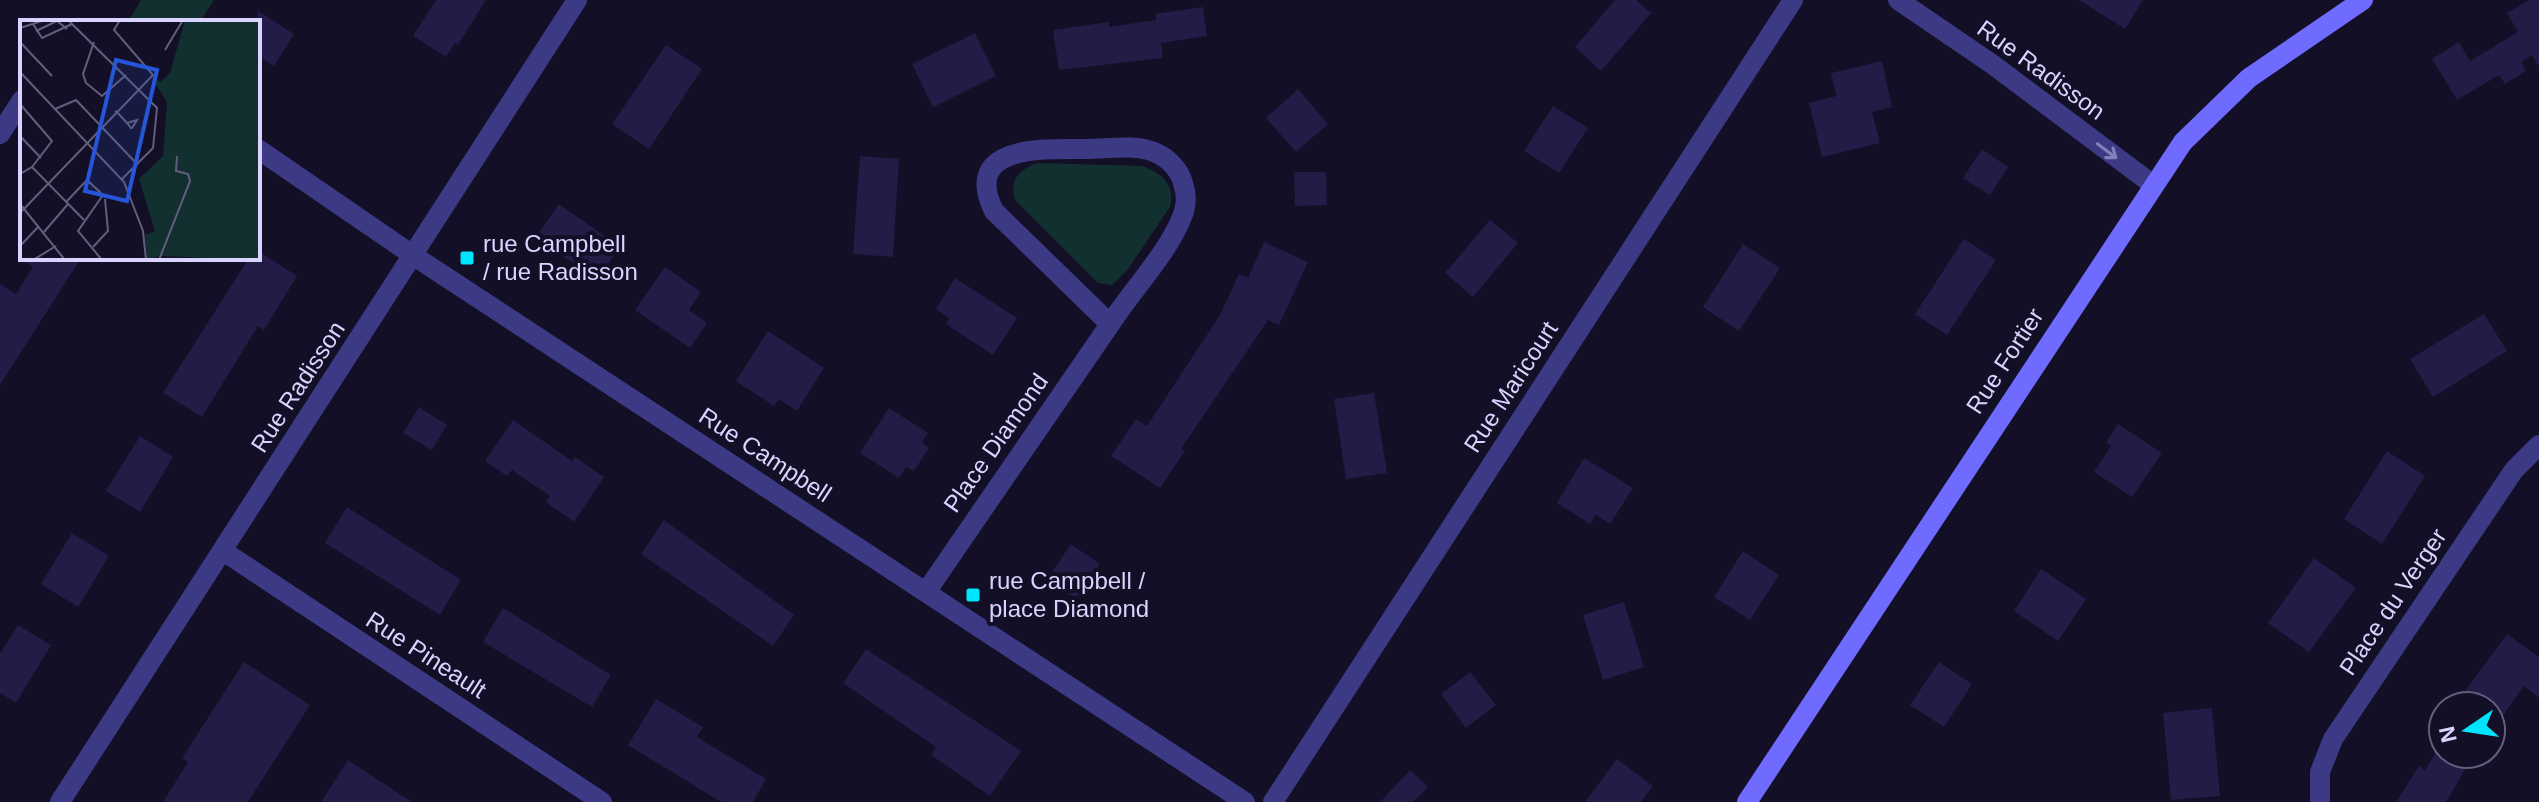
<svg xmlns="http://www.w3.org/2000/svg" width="2539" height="802" font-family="Arial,sans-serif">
<rect width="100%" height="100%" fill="#130f26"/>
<path fill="#12302f" d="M141,0H214L200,22H128Z
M1038,163L1142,166C1162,173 1176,185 1170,207L1128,269L1112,285L1098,283L1015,200C1009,180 1019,169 1038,163Z"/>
<path fill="#241b47" d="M436,0H486L458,45L455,43L446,57L413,36Z
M1615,0H1636L1651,13L1601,71L1575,47Z
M2079,0H2143L2125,29Z
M2529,0H2539V67L2532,55L2521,62L2526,71L2505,84L2499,75L2457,100L2432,59L2459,42L2470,61L2518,32L2507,13Z
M1203,7L1207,36L1161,43L1163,58L1059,70L1053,30L1109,22V27L1156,20L1155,14Z
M258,11L294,34L274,66L258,56Z
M975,33L996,76L933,107L912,64Z
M666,45L702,69L649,149L612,124Z
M1882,61L1892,107L1872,112L1880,143L1822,157L1809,103L1836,96L1831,73Z
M1298,89L1328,124L1296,152L1266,118Z
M1553,106L1588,128L1559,173L1524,151Z
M1982,149L2008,167L1990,195L1963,178Z
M860,156L899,159L893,257L853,254Z
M1294,172H1326L1327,205L1295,206Z
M559,204L620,247L597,280L536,237Z
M1490,220L1518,243L1473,297L1445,273Z
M1964,239L1996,260L1947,335L1915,314Z
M1264,242L1308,262L1279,325L1268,320L1181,449L1185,451L1160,488L1111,456L1136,419L1147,426L1220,315L1239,274L1248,278Z
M1743,244L1780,268L1739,331L1703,307Z
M258,251L297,276L264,330L258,326L202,417L163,393L249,258H258Z
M19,258H81L0,385V284L16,294L33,267Z
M665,267L701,292L689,310L707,323L690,348L635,310Z
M955,278L1017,318L993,355L946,324L949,318L936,309Z
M2484,314L2507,351L2433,397L2410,359Z
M768,331L824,368L797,411L779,399L774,406L736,381Z
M1374,393L1387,473L1346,479L1334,399Z
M419,407L447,425L432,450L403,433Z
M889,408L928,433L922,442L929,448L914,471L906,467L899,478L860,453Z
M513,420L572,461L575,457L604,477L574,522L546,502L550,496L512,470L507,476L485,461Z
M2118,424L2162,453L2132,497L2094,472L2111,446L2106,443Z
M140,436L173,457L140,512L106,491Z
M2387,451L2425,476L2382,544L2344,519Z
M1584,458L1633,488L1610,524L1596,515L1590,524L1557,503Z
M347,507L461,580L440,615L325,543Z
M664,520L794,615L773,646L641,554Z
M72,533L109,556L78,607L41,584Z
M1071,544L1100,564L1076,599L1047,579Z
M1743,551L1779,575L1750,620L1714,597Z
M2314,558L2356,588L2309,652L2268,623Z
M2041,569L2086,599L2058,641L2014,611Z
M1624,602L1644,667L1603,680L1583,615Z
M503,608L611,675L592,707L483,642Z
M18,625L51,645L16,703L0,693V654Z
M2507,634L2539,657V698L2524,686L2491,732V706H2454Z
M866,649L1021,751L990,796L931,755L936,747L843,683Z
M244,662L310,705L248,802H163L188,762L182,758Z
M1939,662L1972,684L1944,727L1910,705Z
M1470,672L1496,705L1466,728L1441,694Z
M656,699L703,727L697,737L766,779L753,802H721L628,745Z
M2212,708L2220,796L2171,800L2163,713Z
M2436,752L2465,770L2446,802H2396L2419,766L2425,770Z
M1617,759L1653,786L1641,802H1585Z
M348,760L412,802H321Z
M1410,770L1428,787L1413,802H1380Z"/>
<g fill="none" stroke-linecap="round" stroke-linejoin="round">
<path stroke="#3d3a85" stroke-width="20" d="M1898,0L1992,64L2152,184
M0,134L22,100
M258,149L414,256L1245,802
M223,551L602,802
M926,592L950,557C1005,477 1060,397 1115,317C1136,286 1168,252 1182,217C1186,208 1187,196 1184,187C1181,171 1169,158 1154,152C1134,144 1108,149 1087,149C1049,149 960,143 994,211L1110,324
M60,802L577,0
M1273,802L1793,0
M2320,802V772L2333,739L2514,470L2539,445"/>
<path stroke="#6f6bff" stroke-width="20" d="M1747,802L2183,142L2249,78L2363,0"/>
</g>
<defs><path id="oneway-shaft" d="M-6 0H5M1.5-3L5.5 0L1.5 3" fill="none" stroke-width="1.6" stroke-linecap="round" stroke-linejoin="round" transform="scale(2)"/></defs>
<use stroke="#837fbc" href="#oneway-shaft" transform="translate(2107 151) rotate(37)"/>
<g fill="#00e5ff" stroke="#130f26" stroke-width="3">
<rect x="459" y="250" width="16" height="16" rx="4"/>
<rect x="965" y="587" width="16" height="16" rx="4"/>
</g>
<g text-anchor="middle" stroke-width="8" stroke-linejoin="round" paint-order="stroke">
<g font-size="24" fill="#d9d4ff" stroke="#130f26">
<text transform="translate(2041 70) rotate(36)" y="8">Rue Radisson</text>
<text transform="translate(2005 361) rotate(-57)" y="8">Rue Fortier</text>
<text transform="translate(298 387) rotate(-57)" y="8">Rue Radisson</text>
<text transform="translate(1511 387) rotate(-57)" y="8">Rue Maricourt</text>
<text transform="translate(996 443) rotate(-55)" y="8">Place Diamond</text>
<text transform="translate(765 455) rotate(33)" y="8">Rue Campbell</text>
<text transform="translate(2393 602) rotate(-56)" y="8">Place du Verger</text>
<text transform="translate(426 655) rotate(33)" y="8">Rue Pineault</text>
</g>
<g font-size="24" fill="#d9d4ff" stroke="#130f26" text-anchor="start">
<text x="483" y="252">rue Campbell<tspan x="483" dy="28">/ rue Radisson</tspan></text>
<text x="989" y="589">rue Campbell /<tspan x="989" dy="28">place Diamond</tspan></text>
</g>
</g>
<g transform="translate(20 20)">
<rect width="240" height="240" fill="#130f26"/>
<path d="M165,0H240V240L140,236L127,240L125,215L135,211L119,159L143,136L147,82L132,58L141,62L150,53Z" fill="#12302f"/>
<path fill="none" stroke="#625e7d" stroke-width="2" d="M48,0L137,88L133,128L102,159M13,4L22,18L52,4M0,8L25,0M16,11L37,1L47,9M0,22L32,56M74,22L63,54L66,63L82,76L106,55M145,30L163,0M0,52L104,162L123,211L126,240M0,84L32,121L12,147M35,89L56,80L118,145M95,91L97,92L107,103L111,108H112L117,100L107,103M0,116L21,138M0,154L12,147L64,200M46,182L67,160L83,175L58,211L82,240M0,184L45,240M0,193L133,55L94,10L100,0M24,212L48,184M0,226L19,206M73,227L88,211L85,179M13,240L36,226M139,240L170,161L168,154L156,151L157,136"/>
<path fill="#2655da" fill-opacity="0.15" stroke="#2655da" stroke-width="4" d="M96,40L137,50L107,181L65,171Z"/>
<rect width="240" height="240" fill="none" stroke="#d9d4ff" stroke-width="4"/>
</g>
<g transform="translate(2467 730) rotate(257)"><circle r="38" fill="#130f26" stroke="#625e7d" stroke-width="2"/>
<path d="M0-6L14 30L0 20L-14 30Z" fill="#00e5ff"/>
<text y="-12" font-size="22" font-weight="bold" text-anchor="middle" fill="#d9d4ff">N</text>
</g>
</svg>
